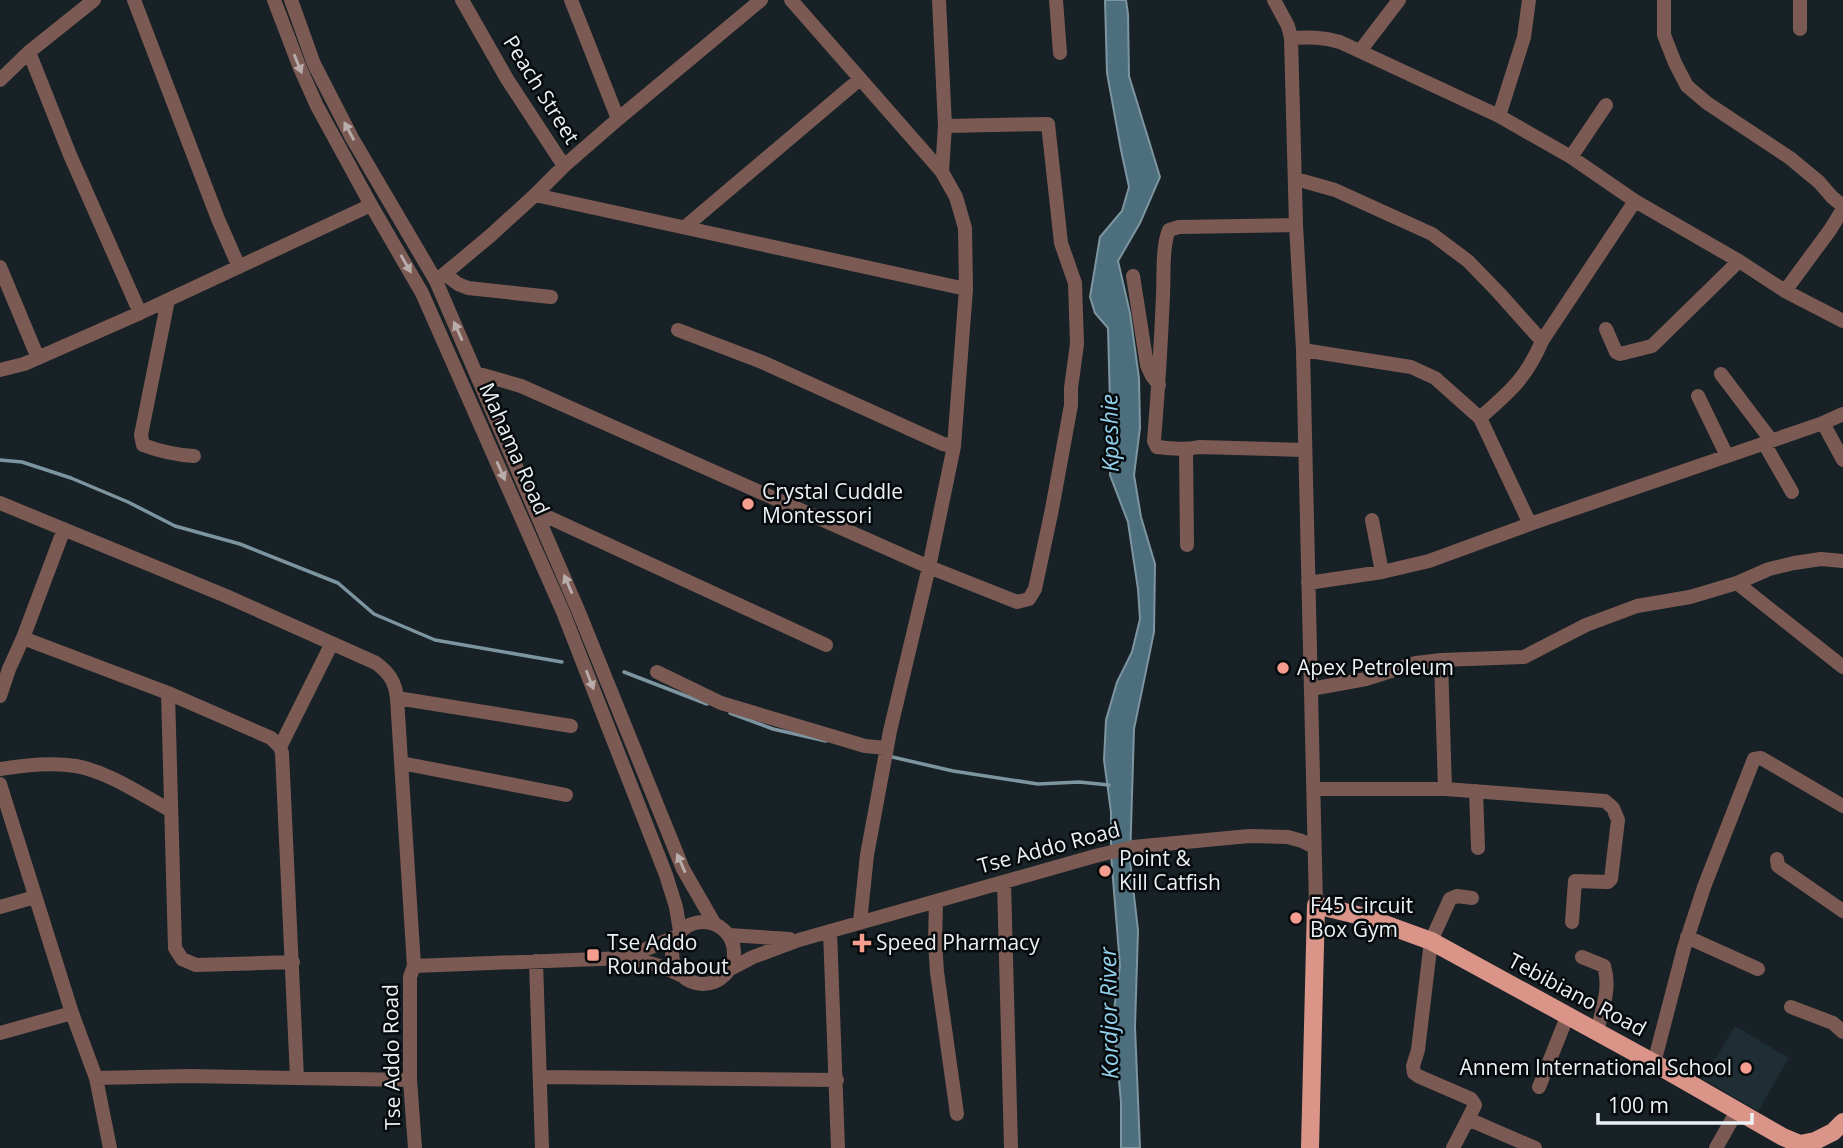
<svg xmlns="http://www.w3.org/2000/svg" width="1843" height="1148" font-family="'Open Sans',sans-serif">
<rect width="100%" height="100%" fill="#182125"/>
<path fill="#1e2e34" d="M1735,1026L1789,1058L1758,1111L1703,1079Z"/>
<path fill="#4d6e7c" stroke="#7c95a0" stroke-width="2" d="M1105,0H1126L1128,14L1129,76L1160,177L1140,223L1118,261L1130,313L1139,378L1140,428L1134,475L1141,517L1155,564L1154,632L1134,729L1130,861L1138,930L1135,1027L1140,1148H1121V1102L1113,1017L1120,966L1111,854V812L1104,760L1106,720L1117,682L1132,652L1140,619L1138,589L1128,522L1110,475L1111,441L1108,328L1095,313L1090,297L1100,237L1122,211L1129,187L1121,150L1107,73Z"/>
<g fill="none" stroke-linecap="round" stroke-linejoin="round">
<path stroke="#7c95a0" stroke-width="3.5" d="M0,460L22,462L71,478L128,502L175,526L240,544L338,583L374,614L435,640L562,662
M624,672L707,704
M730,713L773,729L826,741
M888,756L953,771L1038,784L1079,782L1109,785"/>
<path stroke="#7c5a54" stroke-width="14" d="M134,0L218,219L239,267
M274,0L300,68L317,106L371,205L422,293L563,612L666,875L676,907L680,931
M291,0L314,64L352,138L436,281L578,610L683,869L714,923
M462,0L507,79L564,166
M571,0L618,119
M791,0L942,172
M1056,0L1060,53
M1274,0L1288,26L1291,38L1296,225L1303,350L1316,905
M1664,0V35L1675,63L1687,86L1707,103L1790,158L1819,182L1832,197L1843,206
M1800,0V29
M1291,38C1309,37 1323,37 1340,42L1499,116L1571,157L1635,201L1739,261L1785,291L1843,321
M1360,51L1399,0
M29,52L70,155L140,313
M0,80L29,52L94,0
M1499,116L1524,37L1529,0
M1571,157L1606,105
M1296,179L1335,190L1432,234L1468,261L1499,293L1542,341
M535,195L966,289
M1296,225L1179,227L1169,230C1162,246 1164,276 1163,295C1161,344 1158,392 1154,441L1157,447C1172,449 1185,450 1199,447L1304,450
M685,227L860,79
M0,267L38,358
M445,274L458,284L468,288L551,297
M1133,276L1147,365L1152,376L1159,385
M436,281L490,236L535,195L564,166L618,119L761,0
M1785,291L1830,230L1843,209
M168,300L141,435L143,445C159,451 177,455 194,456
M1606,329L1616,352L1620,354L1652,346L1739,261
M678,330L762,362L943,444L954,446
M1303,350L1411,367L1435,378L1480,418L1530,524
M0,370L24,364L140,313L371,205
M476,373L521,386L929,567L1017,602L1029,599L1035,589L1052,509L1071,405V388L1077,344L1075,283L1061,243L1048,124L945,126
M1721,374L1771,440
M1698,396L1727,456
M1480,418C1509,392 1526,379 1542,341L1635,201
M1823,423L1843,460
M1764,443L1792,492
M1186,449L1187,545
M0,503L226,596L376,663C389,673 395,681 397,698L414,966L410,977V1080L415,1148
M537,512L826,645
M1372,520L1382,572
M1308,583L1382,572L1429,561L1530,524L1823,423L1843,414
M1737,583L1843,667
M23,638L168,693L271,738L280,747L282,753L297,1078
M1441,660L1445,789
M657,672L721,703L865,746L887,748
M1311,689L1366,679L1416,663L1441,660L1524,657L1586,625L1637,606L1690,597L1737,583L1769,569L1794,563L1821,559L1843,561
M168,693L175,948L182,959L196,965L293,962
M0,696L9,669L23,638L64,529
M397,698L571,726
M280,747L332,643
M401,763L566,795
M0,769C24,765 52,762 76,766C109,772 140,794 170,810
M0,784L72,1013L96,1078L110,1148
M1314,789H1445L1605,801L1613,808L1618,820L1611,879L1608,882L1575,881L1572,922
M1476,791L1478,848
M1777,859L1778,866L1843,911
M1004,882L1011,1148
M936,901L935,942L937,972L957,1114
M0,907L35,897
M672 953a31 31 0 1 1 62 0a31 31 0 1 1-62 0Z
M860,922L867,855L890,731L929,567L954,446L966,289L965,228L956,197L942,172L945,126L939,0
M830,931L838,1148
M729,935L790,939
M1687,937L1758,969
M1582,957L1604,966C1611,989 1602,1009 1597,1032
M625,958L675,937
M536,961L542,1148
M414,966L625,958C645,961 662,965 680,975
M730,969L753,957L799,940L1095,856L1133,847L1249,836L1288,837L1302,841L1314,847
M1791,1007L1833,1023L1843,1032
M0,1033L72,1013
M1654,1063L1684,948L1704,887L1754,759L1761,758L1843,806
M540,1077L837,1080
M96,1078L188,1076L410,1080
M1539,1087L1567,1017
M1468,1119L1475,1105L1471,1099L1418,1076L1414,1073L1413,1066L1418,1050L1431,941L1450,899L1457,896L1472,898
M1453,1148L1468,1119L1535,1148
M1716,1148L1737,1111"/>
<path stroke="#db9488" stroke-width="18" d="M1310,1148L1316,905L1365,917L1431,941L1654,1063L1783,1137L1800,1144L1815,1141L1833,1132L1843,1122"/>
</g>
<defs><path id="oneway-solid" d="M-6-.8H1V-3.2L6.5 0L1 3.2V.8H-6Z" transform="scale(1.75)"/></defs>
<g fill="#b9adac">
<use href="#oneway-solid" transform="translate(298 64) rotate(68)"/>
<use href="#oneway-solid" transform="translate(349 131) rotate(-118)"/>
<use href="#oneway-solid" transform="translate(406 264) rotate(60)"/>
<use href="#oneway-solid" transform="translate(458 331) rotate(-114)"/>
<use href="#oneway-solid" transform="translate(501 471) rotate(66)"/>
<use href="#oneway-solid" transform="translate(568 584) rotate(-113)"/>
<use href="#oneway-solid" transform="translate(590 680) rotate(69)"/>
<use href="#oneway-solid" transform="translate(681 863) rotate(-114)"/>
</g>
<g fill="#f59d8e" stroke="#060a0c" stroke-width="2.5">
<circle cx="748" cy="504" r="7"/>
<circle cx="1283" cy="668" r="7"/>
<circle cx="1105" cy="871" r="7"/>
<circle cx="1296" cy="918" r="7"/>
<path d="M858.5 932.5h7v7h7v7h-7v7h-7v-7h-7v-7h7z"/>
<rect x="586" y="948" width="14" height="14" rx="3.5"/>
<circle cx="1746" cy="1068" r="7"/>
</g>
<g text-anchor="middle" stroke-width="5" stroke-linejoin="round" paint-order="stroke">
<g font-size="21" fill="#ebf1f4" stroke="#060a0c">
<text transform="translate(541 90) rotate(58)" y="7">Peach Street</text>
<text transform="translate(514 449) rotate(66)" y="7">Mahama Road</text>
<text transform="translate(1049 848) rotate(-15)" y="7">Tse Addo Road</text>
<text transform="translate(1577 995) rotate(28)" y="7">Tebibiano Road</text>
<text transform="translate(392 1057) rotate(-91)" y="7">Tse Addo Road</text>
</g>
<g font-size="21" fill="#ebf1f4" stroke="#060a0c" text-anchor="start">
<text x="762" y="499">Crystal Cuddle<tspan x="762" dy="24">Montessori</tspan></text>
<text x="1297" y="675">Apex Petroleum</text>
<text x="1119" y="866">Point &amp;<tspan x="1119" dy="24">Kill Catfish</tspan></text>
<text x="1310" y="913">F45 Circuit<tspan x="1310" dy="24">Box Gym</tspan></text>
<text x="607" y="950">Tse Addo<tspan x="607" dy="24">Roundabout</tspan></text>
<text x="876" y="950">Speed Pharmacy</text>
<text x="1732" y="1075" text-anchor="end">Annem International School</text>
</g>
<g font-size="23" font-style="italic" fill="#92d2ec" stroke="#060a0c">
<text transform="translate(1110 433) rotate(-91)" y="8">Kpeshie</text>
<text transform="translate(1109 1013) rotate(-91)" y="8">Kordjor River</text>
</g>
</g>
<path d="M1598 1113v10h154v-10" fill="none" stroke="#ebf1f4" stroke-width="3.5"/>
<text x="1608" y="1113" font-size="21" fill="#ebf1f4" stroke="#060a0c" stroke-width="5" paint-order="stroke">100 m</text>
</svg>
